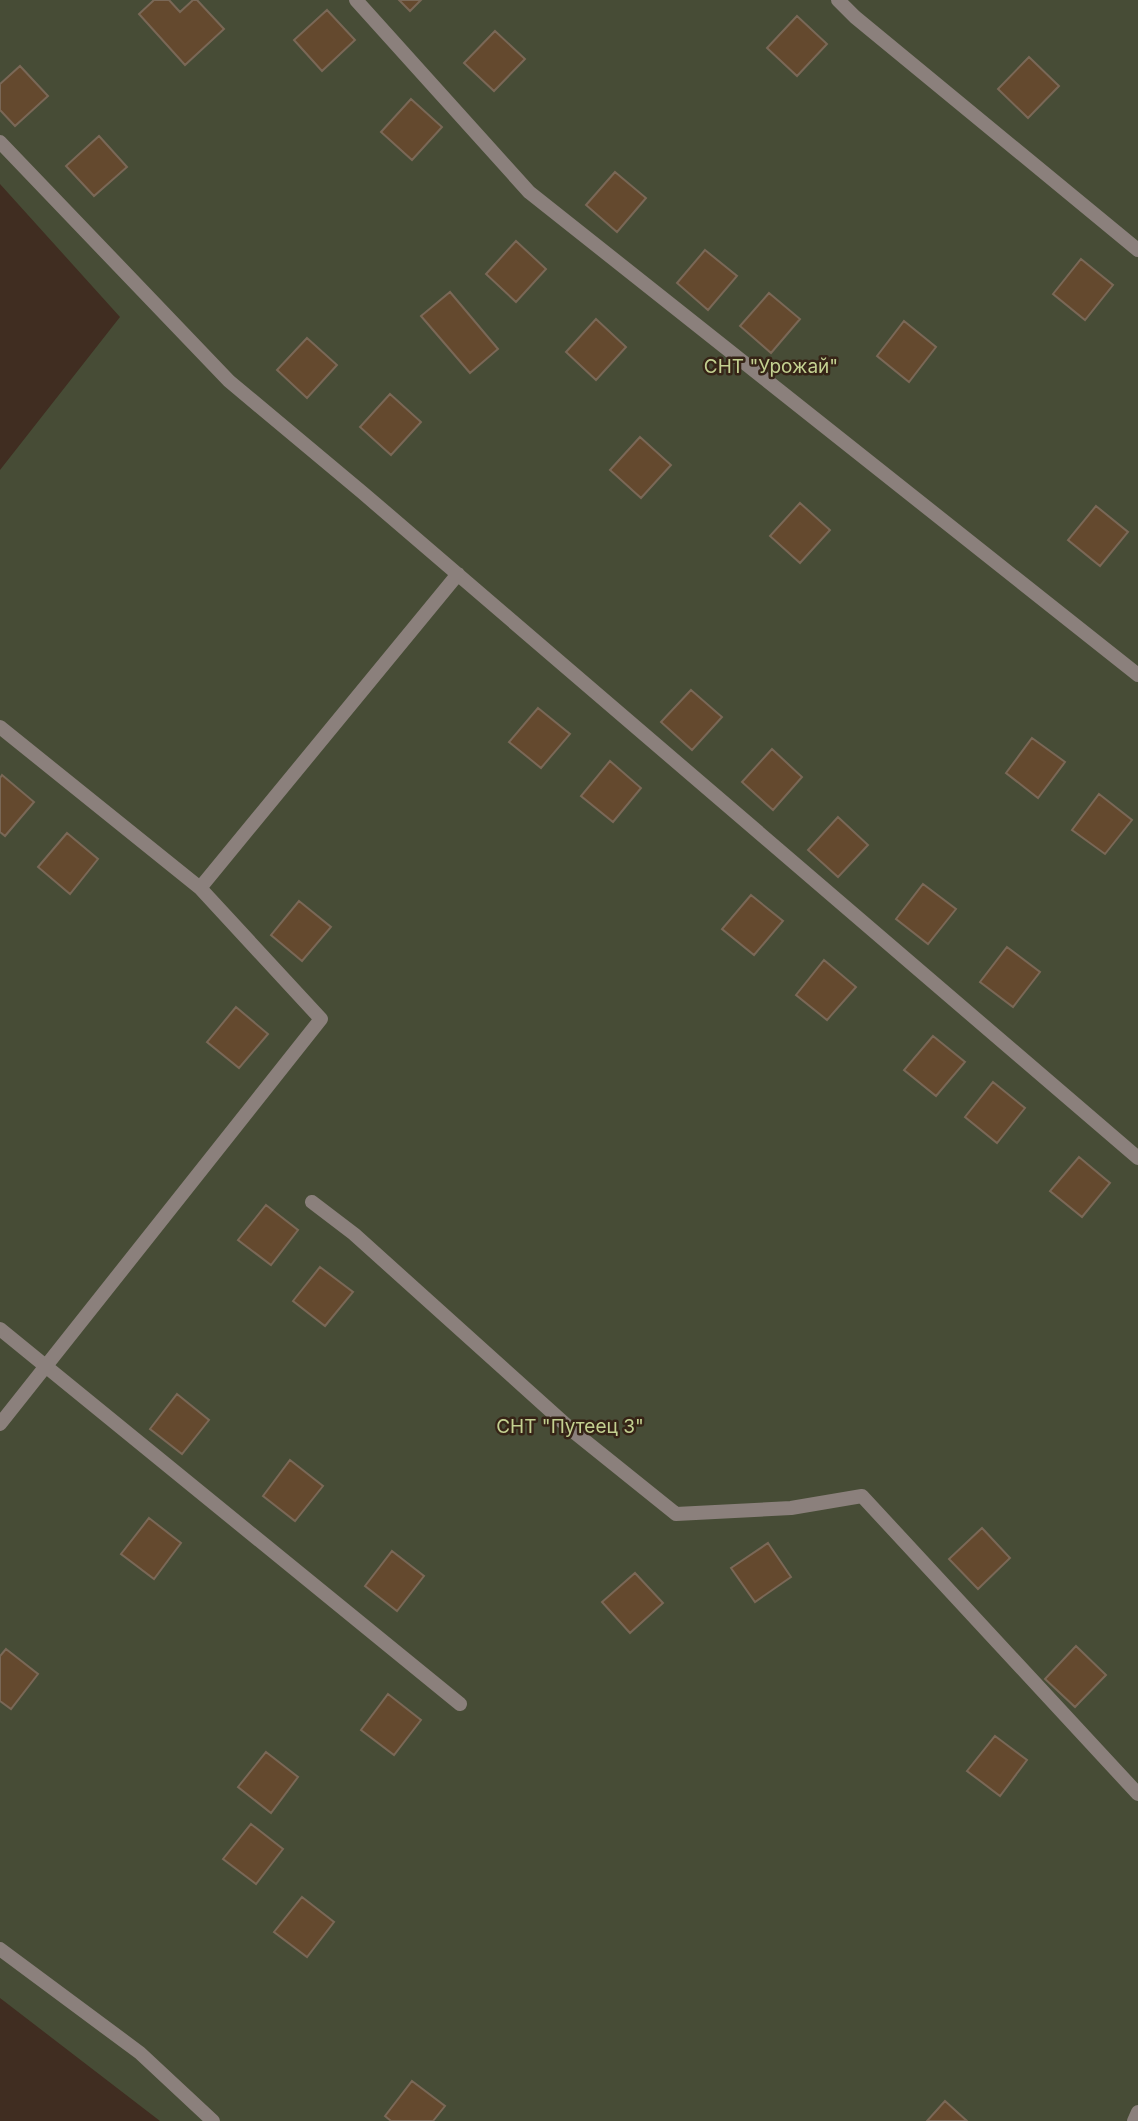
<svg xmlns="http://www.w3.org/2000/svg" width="1138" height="2121" font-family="Inter,sans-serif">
<rect width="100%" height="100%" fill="#402d21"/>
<path fill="#474c36" d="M0,0H1138V2121H160L0,1998V470L120,317L0,184Z"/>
<path fill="#64492e" stroke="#7a6857" stroke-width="2" d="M154,0H169L180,12L193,0H197L224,29L185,65L139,14Z
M399,0H421L410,11Z
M327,10L355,40L322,71L294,40Z
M797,16L827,44L797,76L767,48Z
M495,31L525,59L494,91L464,63Z
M1029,57L1059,86L1028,118L998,89Z
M20,66L48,96L15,126L0,110V84Z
M411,99L442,127L412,160L381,132Z
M99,136L127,167L94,196L66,166Z
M615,172L646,198L617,232L586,205Z
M516,241L546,269L516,302L486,274Z
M705,250L737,276L708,310L677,283Z
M1081,259L1113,285L1085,320L1053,294Z
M450,292L498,349L470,373L421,316Z
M769,293L800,319L771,353L740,326Z
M596,319L626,347L596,380L566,352Z
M904,321L936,347L909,382L877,356Z
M307,338L337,365L307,398L277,370Z
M390,394L421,422L391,455L360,427Z
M640,437L671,465L641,498L610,470Z
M800,503L830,530L800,563L770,536Z
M1096,506L1128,532L1100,566L1068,540Z
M691,690L722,717L692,750L661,722Z
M538,708L570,734L541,768L509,742Z
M1032,738L1065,762L1038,798L1006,773Z
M772,749L802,777L773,810L742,782Z
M610,761L641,788L613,822L581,796Z
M2,775L34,802L5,836L0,832V778Z
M1099,794L1132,820L1105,854L1072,830Z
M838,817L868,845L838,877L808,850Z
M67,833L98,859L70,894L38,867Z
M923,884L956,909L928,944L896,919Z
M751,895L783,921L754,955L722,929Z
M299,901L331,927L302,961L271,935Z
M1007,947L1040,972L1013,1007L980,982Z
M824,960L856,987L827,1020L796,995Z
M236,1007L268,1034L239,1068L207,1042Z
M933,1036L965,1062L936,1096L904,1070Z
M993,1082L1025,1108L997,1143L965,1117Z
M1079,1157L1110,1183L1082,1217L1050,1191Z
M266,1205L298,1230L271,1265L238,1240Z
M320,1267L353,1292L325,1326L293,1301Z
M177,1394L209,1420L182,1454L150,1429Z
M290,1460L323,1486L295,1521L263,1496Z
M149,1518L181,1543L154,1579L121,1554Z
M982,1528L1010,1558L978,1589L949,1559Z
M768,1543L791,1577L755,1602L731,1568Z
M392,1551L424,1576L397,1611L365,1586Z
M635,1573L663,1603L630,1633L602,1602Z
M1076,1646L1106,1675L1075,1707L1045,1679Z
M6,1649L38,1674L11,1709L0,1701V1656Z
M388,1694L421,1720L394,1755L361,1730Z
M995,1736L1027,1760L1000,1796L967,1771Z
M266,1752L298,1777L271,1813L238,1787Z
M251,1824L283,1849L256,1884L223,1859Z
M302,1897L334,1922L307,1957L274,1932Z
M412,2081L445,2106L433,2121H391L385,2116Z
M945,2101L967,2121H927Z"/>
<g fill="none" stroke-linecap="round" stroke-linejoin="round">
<path stroke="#8b807c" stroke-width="14" d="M356,0L529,192L1138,675
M838,0L855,17L1138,250
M0,142L229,381L363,493L1138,1158
M0,727L200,888L458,574
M312,1202L354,1234L574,1432L676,1514L791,1508L862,1496L1138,1794
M0,1329L460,1704
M0,1424L321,1019L200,888
M0,1949L140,2053L213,2121
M1134,2121L1138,2112"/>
</g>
<g text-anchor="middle" stroke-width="5" stroke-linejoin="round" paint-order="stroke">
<g font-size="19" fill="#c3d090" stroke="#362417">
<text x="771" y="373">СНТ "Урожай"</text>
<text x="570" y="1433">СНТ "Путеец 3"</text>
</g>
</g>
</svg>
